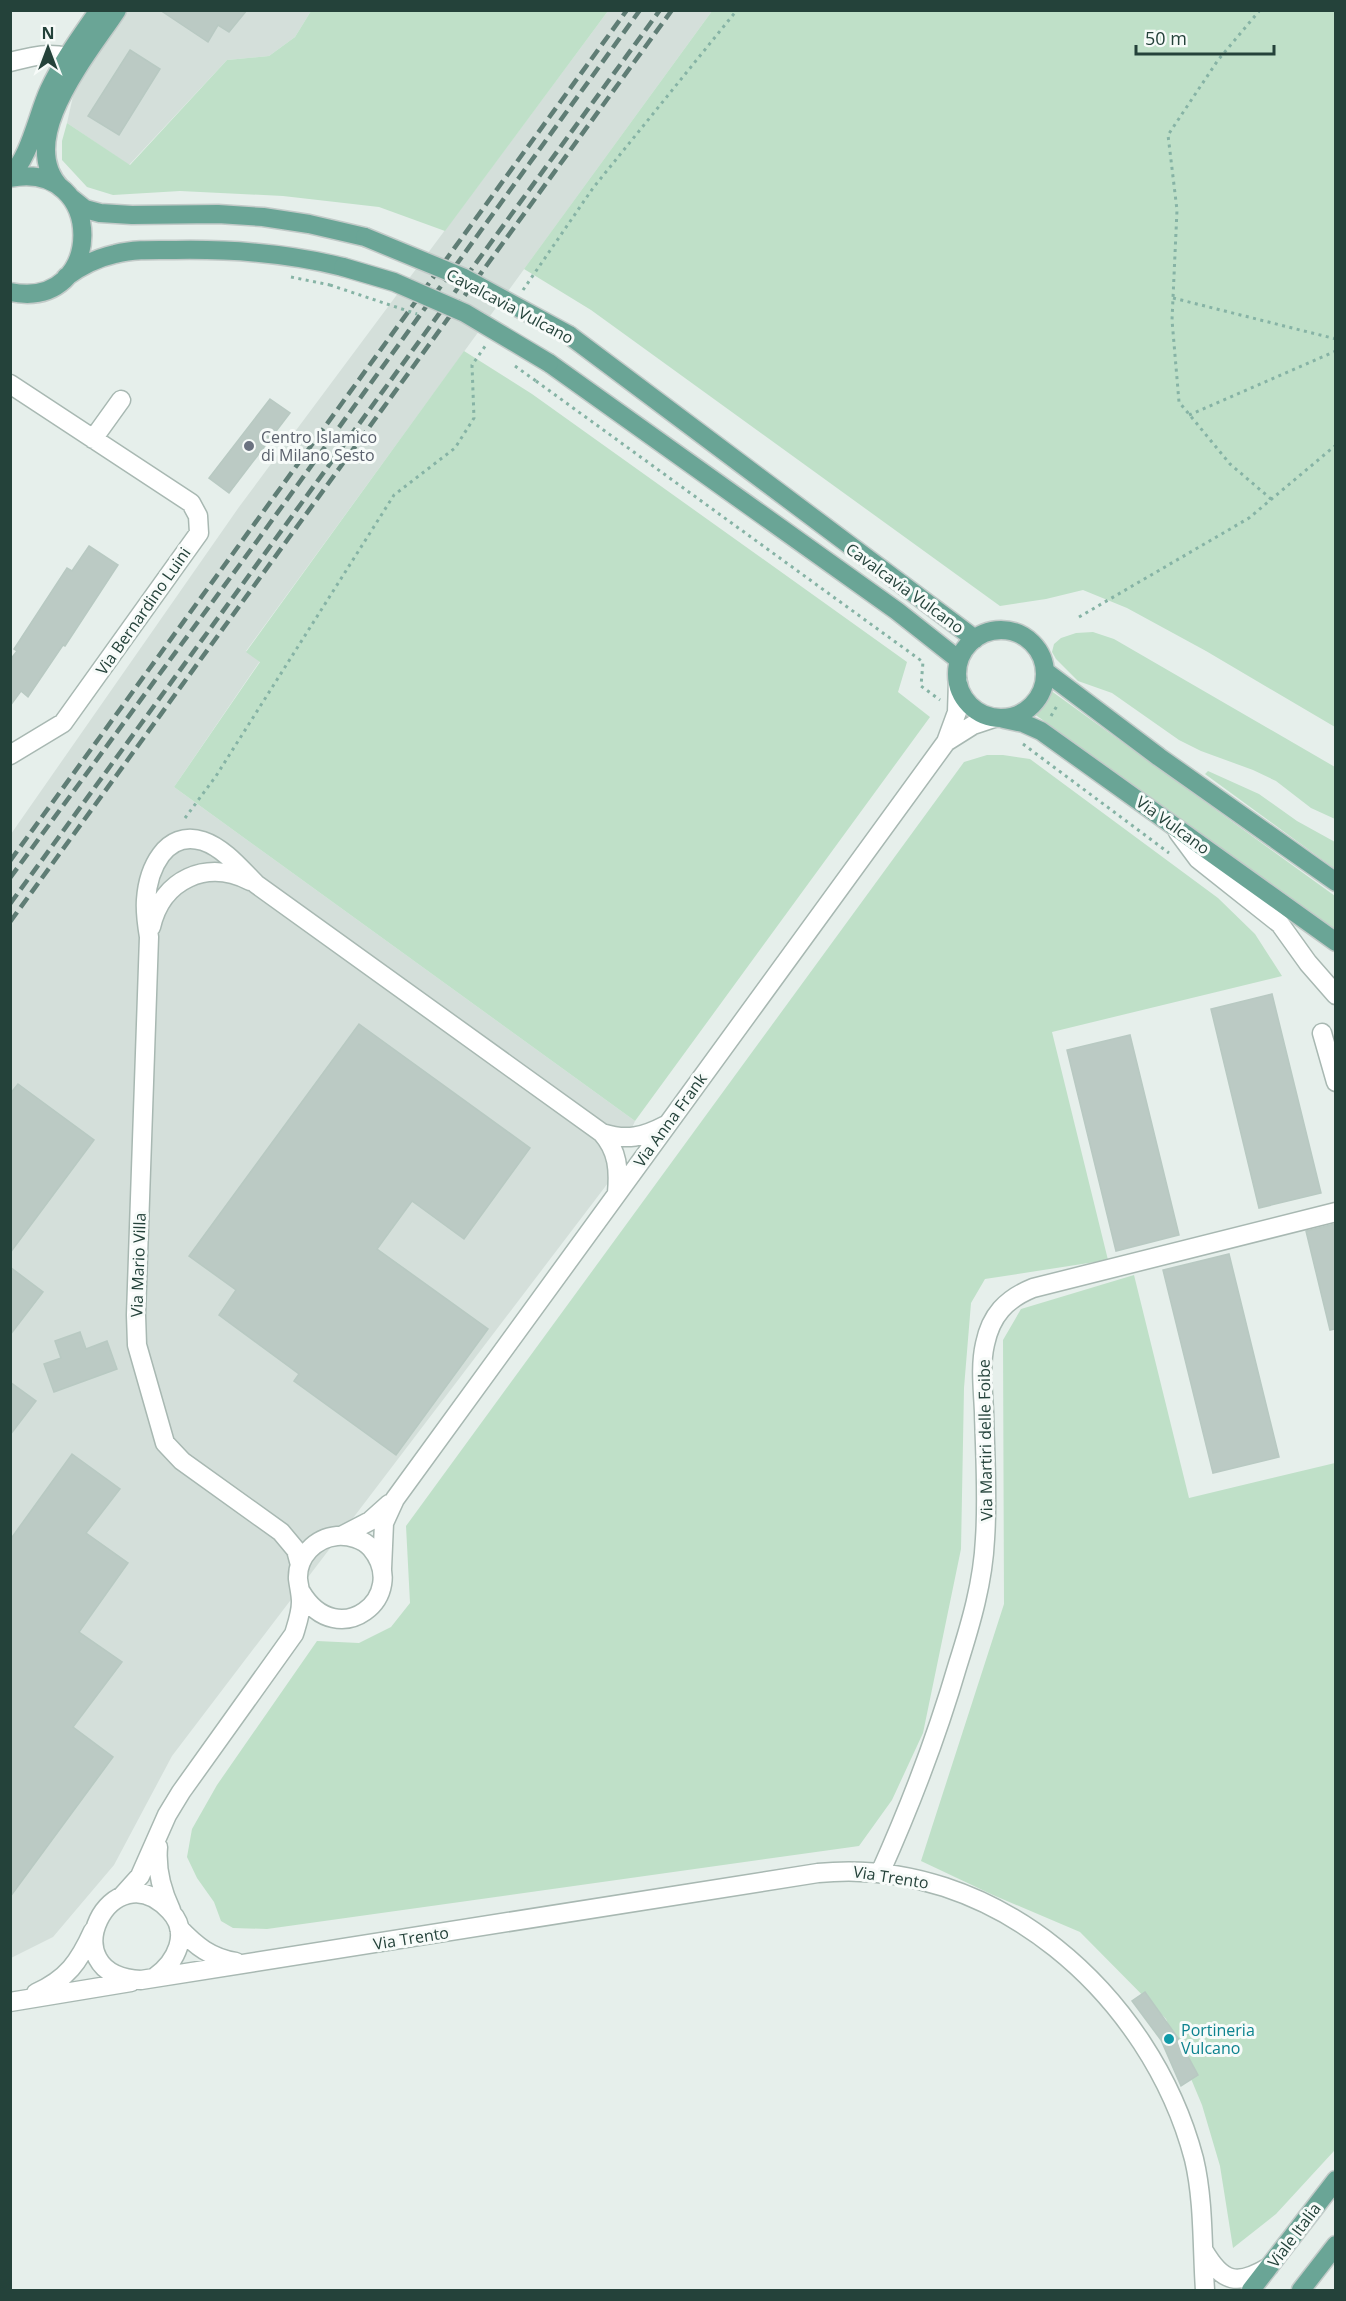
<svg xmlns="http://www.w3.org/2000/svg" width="1346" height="2301" font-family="'Open Sans',sans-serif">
<rect width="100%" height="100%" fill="#e6efeb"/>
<path fill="#d4dfda" d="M125,11H311L295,37L269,56L227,60L129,165L67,123L75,87Z
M608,11H712L246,651L260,661L174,787L635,1121L608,1183L172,1756L114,1865L53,1937L11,1958V834L239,507Z"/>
<path fill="#bfe0c8" d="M311,11V10L608,11L445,231L379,207L283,196L180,191L113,195L87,187L62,160V141L67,123L130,165L227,60L269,56L295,37Z
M712,11H1335V727L1206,651L1127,608L1083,590L1046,599L1000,606L591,310L524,269Z
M464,351L532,394L907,662L898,692L930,717L635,1121L174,787L260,662L246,652Z
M1093,632L1114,639L1335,767V819L1311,808L1276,781L1253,770L1201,751L1179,740L1112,693L1078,681L1056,659L1052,652L1054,644L1061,638L1076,633Z
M1050,690L1335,896V933L1033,713L1042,705Z
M987,755H1003L1030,759L1218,898L1255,934L1282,976L1052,1032L1108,1260L985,1279L971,1303L964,1388L961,1549L923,1733L892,1800L859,1846L267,1929L233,1928L221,1921L214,1902L197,1878L187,1857L192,1829L217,1785L317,1641L359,1643L391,1627L410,1603L406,1526L964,762Z
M1208,771L1259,794L1297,821L1335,842V869L1205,774Z
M1134,1275L1189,1498L1335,1463L1336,2146L1334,2151L1276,2214L1233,2248L1220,2166L1202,2105L1166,2019L1080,1932L993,1895L921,1861L1004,1604L1003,1340L1021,1309Z"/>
<path fill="#bbcac4" stroke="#b8c9c2" stroke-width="1.5" d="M160,10H247L229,32L218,25L208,42Z
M130,50L160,69L119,135L88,116Z
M270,399L290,413L229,493L209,478Z
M89,546L118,565L65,646L63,645L28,697L21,691L10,706V660L17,651L14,649L67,568L72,571Z
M1272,994L1321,1193L1259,1208L1211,1009Z
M359,1024L530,1148L464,1239L412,1201L377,1249L488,1329L396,1455L294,1381L299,1374L219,1315L236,1290L189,1256Z
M1130,1035L1179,1235L1116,1251L1067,1050Z
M18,1084L94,1140L10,1253V1094Z
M1335,1224V1329L1330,1330L1306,1231Z
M1229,1254L1279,1457L1213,1473L1163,1270Z
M10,1267L43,1292L10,1335Z
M80,1332L86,1349L107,1341L117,1369L54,1392L44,1364L61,1358L55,1341Z
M10,1382L36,1401L10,1435Z
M72,1454L120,1489L86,1533L128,1563L79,1632L122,1662L73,1727L113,1757L10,1897V1540Z
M1145,1992L1178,2038L1198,2075L1181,2086L1161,2040L1132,2001Z"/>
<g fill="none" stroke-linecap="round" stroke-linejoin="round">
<g stroke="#a8b8b2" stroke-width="21">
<path id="minor" d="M10,62C31,57 46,52 67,57
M10,384L191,503L198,516L199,533L63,723L10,755
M93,439L121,400
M946,742L973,725L994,718
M1178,832L1198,859L1280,924L1308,963L1336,995
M151,927C162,879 207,859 250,881
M1322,1033L1336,1082
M602,1133C627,1141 643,1137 666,1125
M343,1535L370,1521L389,1504
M300,1565L296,1550L281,1532L182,1461L165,1443L137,1345L136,1315L149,937C147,925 145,913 146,900C148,870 165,829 203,841C224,848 241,869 256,884L602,1133C618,1151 619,1170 617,1193
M382,1569L384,1523L395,1499L946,742L957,712L958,682
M158,1847C156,1870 161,1889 171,1910
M880,1873C911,1804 937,1736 958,1664C971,1623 983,1582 985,1539C988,1497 985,1454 984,1412C983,1389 980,1366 985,1344C991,1315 1006,1299 1033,1288L1336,1212
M122,1896L140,1876L167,1815L181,1792L294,1634C297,1624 301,1613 301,1602C301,1594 299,1587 298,1579C297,1557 315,1538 337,1536C349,1535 363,1539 371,1548C411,1596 338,1654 301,1592
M179,1928C196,1946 211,1958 236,1962
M155,1977C176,1962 191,1933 170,1911C112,1847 47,1976 141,1980L818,1873C993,1855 1151,1995 1194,2159C1204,2201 1202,2248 1205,2290
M36,1993C67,1979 79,1962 93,1931
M10,2002L131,1982
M1204,2251C1223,2283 1237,2286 1269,2267"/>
</g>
<g stroke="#c2cac8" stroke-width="21">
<path id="major" d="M10,175C29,160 38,113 49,90C62,62 81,36 99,10
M10,178C107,159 106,312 10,292
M61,188C14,140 89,53 117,10
M70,197L85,209L100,213L132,215L218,214L263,217L309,224L365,237
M66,277C81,266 97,258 115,254C135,249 155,250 175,250C232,249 287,253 343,267
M569,335L975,639
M549,363L897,611L959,660
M957 674a44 44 0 1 1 88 0a44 44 0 1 1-88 0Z
M1046,672L1159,757L1336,882
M1004,719L1023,723L1041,731L1336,942
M1251,2290L1336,2180
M1301,2290L1336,2245"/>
</g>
<path stroke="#86b3a5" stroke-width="3" stroke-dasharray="3 4.5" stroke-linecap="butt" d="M1260,10L1218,60L1168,135L1177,210L1172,320L1179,402L1230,464L1271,499
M291,277L330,285
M523,290L593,188L737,10
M1173,298L1336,339
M536,381L923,662L921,686L940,700
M1189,415L1336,351
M1079,617L1249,518L1336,445
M1051,716L1058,704
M1023,744L1169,853
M185,818L216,776L394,495L455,448L474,418L472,365L486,345"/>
<use href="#minor" stroke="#fff" stroke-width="18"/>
<use href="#major" stroke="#6aa596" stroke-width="18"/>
<path stroke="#5f7d75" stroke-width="4.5" stroke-dasharray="12 6" stroke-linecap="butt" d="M10,861L627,10
M10,878L252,548L640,10
M10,904L660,10
M10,922L672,10"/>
<g stroke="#c2cac8" stroke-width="21" stroke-linecap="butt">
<path id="major-bridge" d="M365,237L462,277L569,335
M343,267L394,282L465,313L549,363"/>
</g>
<path stroke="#86b3a5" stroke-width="3" stroke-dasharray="3 4.5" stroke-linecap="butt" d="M330,285L417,314
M515,366L536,381"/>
<use href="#major-bridge" stroke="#6aa596" stroke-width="18"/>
</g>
<circle fill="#6b7280" stroke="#f7fbf9" stroke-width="2" cx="249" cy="446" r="6"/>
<circle fill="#0f9aa8" stroke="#f7fbf9" stroke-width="2" cx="1169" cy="2039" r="6"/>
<g text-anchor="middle" stroke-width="6" stroke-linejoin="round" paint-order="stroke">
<g font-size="16" fill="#24423a" stroke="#f7fbf9">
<text transform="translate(510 306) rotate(28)" y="6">Cavalcavia Vulcano</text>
<text transform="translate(905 588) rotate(36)" y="6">Cavalcavia Vulcano</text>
<text transform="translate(143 611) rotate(-55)" y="6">Via Bernardino Luini</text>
<text transform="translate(1173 825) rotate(36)" y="6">Via Vulcano</text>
<text transform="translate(670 1120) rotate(-54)" y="6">Via Anna Frank</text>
<text transform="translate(138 1265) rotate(-88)" y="6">Via Mario Villa</text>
<text transform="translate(985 1440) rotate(-91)" y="6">Via Martiri delle Foibe</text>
<text transform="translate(891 1877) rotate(9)" y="6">Via Trento</text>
<text transform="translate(411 1938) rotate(-9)" y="6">Via Trento</text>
<text transform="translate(1294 2235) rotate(-53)" y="6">Viale Italia</text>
</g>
<g font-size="16" fill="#5b616d" stroke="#f7fbf9" text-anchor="start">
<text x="261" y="443">Centro Islamico<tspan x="261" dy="18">di Milano Sesto</tspan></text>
</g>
<g font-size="16" fill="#0d838f" stroke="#f7fbf9" text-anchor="start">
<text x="1181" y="2036">Portineria<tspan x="1181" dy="18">Vulcano</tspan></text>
</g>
</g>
<rect width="1346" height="2301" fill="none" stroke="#24423a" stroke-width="24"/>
<g transform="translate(48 48)" stroke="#f7fbf9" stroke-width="4.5" paint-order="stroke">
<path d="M0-4.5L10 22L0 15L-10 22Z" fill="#24423a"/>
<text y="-9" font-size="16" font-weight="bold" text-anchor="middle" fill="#24423a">N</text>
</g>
<path d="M1136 45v9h138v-9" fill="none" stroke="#24423a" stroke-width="3"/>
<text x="1145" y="45" font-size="18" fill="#24423a" stroke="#f7fbf9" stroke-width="4.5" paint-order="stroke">50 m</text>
</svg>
